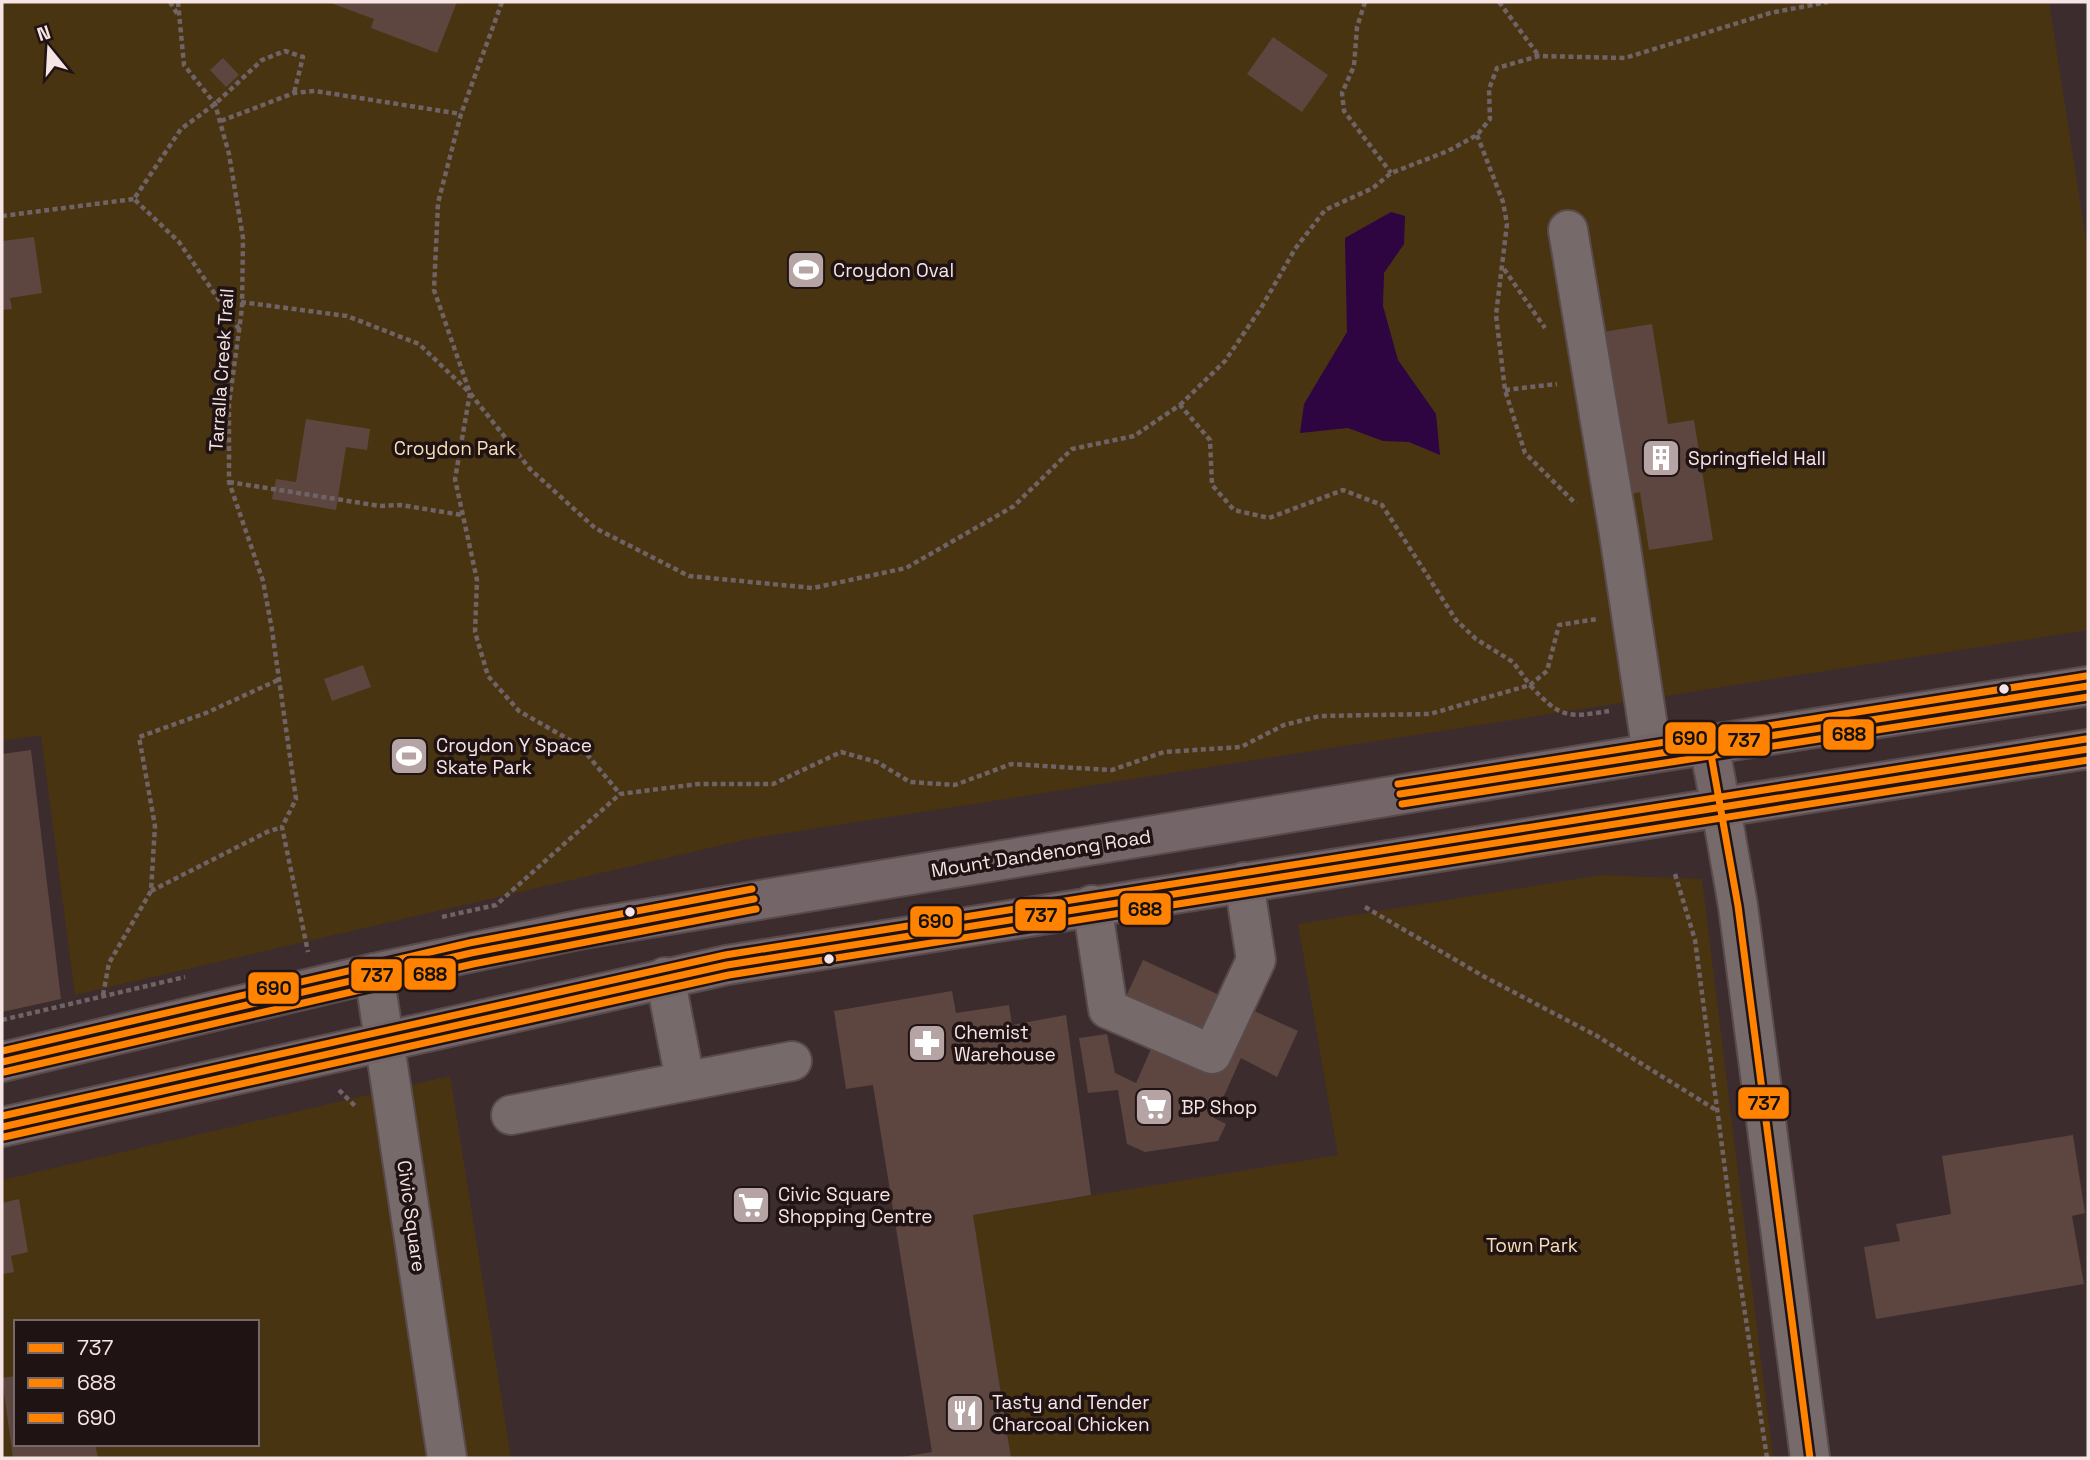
<svg xmlns="http://www.w3.org/2000/svg" width="2090" height="1460" font-family="'Space Grotesk',sans-serif">
<rect width="100%" height="100%" fill="#3c2c2e"/>
<path fill="#493411" fill-rule="evenodd" d="M2,2H2049L2088,253V630L748,839L75,995L41,735L2,741Z
M1601,875L1702,879L1773,1458H1011L973,1215L1338,1155L1298,924Z
M450,1076L511,1458H2V1180ZM16,1322H257V1444H16Z"/>
<path fill="#2e0441" d="M1391,212L1405,216L1404,244L1384,273L1383,306L1398,360L1436,414L1440,455L1409,442L1383,441L1348,428L1300,433L1304,404L1347,332L1345,238Z"/>
<path fill="#5c463f" d="M328,2H457L437,53L371,28L374,19Z
M1273,37L1328,75L1302,112L1247,74Z
M223,58L239,75L226,87L210,70Z
M34,237L42,293L10,298L12,309L2,310V241Z
M1652,324L1668,424L1694,420L1713,540L1649,550L1640,492L1628,495L1603,332Z
M306,419L370,429L367,450L346,447L336,510L272,499L276,479L296,482Z
M363,665L371,687L332,701L324,679Z
M31,750L61,999L2,1012V754Z
M1143,960L1298,1031L1277,1077L1241,1058L1214,1118L1226,1124L1218,1141L1145,1152L1127,1144L1118,1090L1088,1093L1079,1038L1107,1034L1115,1073L1136,1083L1163,1022L1122,1005Z
M952,991L956,1013L1009,1005L1012,1025L1066,1015L1091,1195L973,1215L1011,1458H895L932,1452L873,1085L846,1089L834,1011Z
M2073,1135L2085,1213L2072,1216L2084,1284L1876,1319L1864,1247L1900,1241L1896,1224L1951,1214L1942,1156Z
M19,1199L28,1252L11,1256L14,1272L2,1274V1203Z
M16,1376V1444H95L98,1458H13L2,1378Z"/>
<g fill="none" stroke-linecap="round" stroke-linejoin="round">
<g stroke="#594b4c" stroke-width="42">
<path id="minor" d="M1568,230L1619,534L1652,753
M1721,808L1738,906L1810,1458
M1092,905L1108,1009L1212,1054L1256,960L1244,882
M374,973L447,1458
M665,977L685,1080
M511,1115L792,1061"/>
</g>
<g stroke="#594b4c" stroke-width="42">
<path id="major" d="M1709,745L1721,808
M2,1062L374,973L583,929L1641,755L2088,686
M2,1127L727,965L2088,749"/>
</g>
<path stroke="#706365" stroke-width="4.5" stroke-dasharray="5 3.5" stroke-linecap="butt" d="M170,2L178,15
M178,2L184,65L215,104L229,154L243,238L242,308L229,404V482L263,581L272,630L296,799L282,827L308,952
M502,2L461,114L438,203L434,290L470,393L530,469L595,528L689,576L813,588L906,568L1014,506L1072,449L1134,436L1180,405L1210,440L1212,485L1234,510L1269,518L1343,490L1382,505L1456,620L1476,639L1513,662L1530,685L1547,671L1559,625L1597,619
M1365,2L1357,27L1354,66L1342,93L1344,111L1391,173
M1499,2L1539,56
M221,121L294,93L315,91L461,114
M1477,135L1503,202L1507,224L1496,315L1505,390L1525,453L1576,504
M2,216L134,199
M1504,269L1545,328
M241,302L347,316L419,344L470,393L455,479L477,580L475,632L488,676L519,711L580,746L620,794
M239,329L179,242L134,199L181,129L215,104L262,60L285,51L303,57L294,93
M1505,390L1557,384
M1180,405L1225,361L1261,308L1295,249L1325,210L1373,188L1391,173L1448,151L1477,135L1490,119L1489,89L1497,68L1539,56L1625,58L1770,13L1828,2
M229,482L380,506L401,505L462,515
M1675,874L1695,940L1737,1261L1767,1458
M151,891L267,832L282,827
M1365,907L1483,976L1597,1036L1716,1110
M442,917L496,905L620,794L698,784H773L841,752L877,762L910,782L955,785L1011,764L1112,770L1164,752L1241,747L1284,725L1320,716L1430,714L1530,685C1560,718 1566,718 1609,711
M103,995L109,963L151,891L155,826L139,737L206,713L278,680
M2,1020L185,977
M339,1090L355,1106"/>
<use href="#minor" stroke="#776a6a" stroke-width="38"/>
<use href="#major" stroke="#736568" stroke-width="38"/>
<g stroke="#201314" stroke-width="12">
<path id="bus-1" d="M1710,749L1738,906L1810,1458
M1400,794L2088,686
M2,1062L471,953L754,899
M2,1127L727,965L2088,749"/>
</g>
<g stroke="#201314" stroke-width="12">
<path id="bus-2" d="M1402,804L2088,697
M4,1072L473,964L756,909
M4,1137L729,975L2088,760"/>
</g>
<g stroke="#201314" stroke-width="12">
<path id="bus-3" d="M1398,784L2086,676
M2,1051L469,943L752,889
M2,1116L725,955L2086,739"/>
</g>
<use href="#bus-1" stroke="#ff8200" stroke-width="7"/>
<use href="#bus-2" stroke="#ff8200" stroke-width="7"/>
<use href="#bus-3" stroke="#ff8200" stroke-width="7"/>
</g>
<defs>
<g id="stadium-square" transform="scale(2.0125)"><rect x="-9" y="-9" width="18" height="18" rx="4" fill="#b6a4a5" stroke="#201314"/><path d="M0-5a6.5 5 0 1 0 0 10a6.5 5 0 1 0 0-10ZM-3.5-1.8h7v3.6h-7Z" fill="#fff"/></g>
<g id="building-square" transform="scale(2.0125)"><rect x="-9" y="-9" width="18" height="18" rx="4" fill="#b6a4a5" stroke="#201314"/><path d="M-4-6H4V6H1V3H-1V6H-4ZM-2.5-4.3h1.7v1.8h-1.7ZM.8-4.3h1.7v1.8H.8ZM-2.5-1h1.7V.8h-1.7ZM.8-1h1.7V.8H.8Z" fill="#fff"/></g>
<g id="pharmacy-square" transform="scale(2.0125)"><rect x="-9" y="-9" width="18" height="18" rx="4" fill="#b6a4a5" stroke="#201314"/><path d="M-2-6h4v4h4v4h-4v4h-4v-4h-4v-4h4Z" fill="#fff"/></g>
<g id="supermarket-square" transform="scale(2.0125)"><rect x="-9" y="-9" width="18" height="18" rx="4" fill="#b6a4a5" stroke="#201314"/><path d="M-6-5.5h2.5l.6 2H6L4.5 2H-2.5L-4.4-4H-6ZM-1.5 3.2a1.3 1.3 0 1 0 .1 0ZM3 3.2a1.3 1.3 0 1 0 .1 0Z" fill="#fff"/></g>
<g id="restaurant-square" transform="scale(2.0125)"><rect x="-9" y="-9" width="18" height="18" rx="4" fill="#b6a4a5" stroke="#201314"/><path d="M-5-6h1v4h1v-4h1v4h1v-4h1v5L-1.5 .5V6h-2V.5L-5-1ZM5-6V6H3V1.5H1.5Q1.5-4 5-6Z" fill="#fff"/></g>
</defs>
<g fill-rule="evenodd">
<use href="#stadium-square" x="806" y="270"/>
<use href="#building-square" x="1661" y="458"/>
<use href="#stadium-square" x="409" y="756"/>
<use href="#pharmacy-square" x="927" y="1043"/>
<use href="#supermarket-square" x="1154" y="1107"/>
<use href="#supermarket-square" x="751" y="1205"/>
<use href="#restaurant-square" x="965" y="1413"/>
</g>
<g fill="#f7e4e5" stroke="#201314" stroke-width="2.5">
<circle cx="2004" cy="689" r="6"/>
<circle cx="630" cy="912" r="6"/>
<circle cx="829" cy="959" r="6"/>
</g>
<g text-anchor="middle" stroke-width="7" stroke-linejoin="round" paint-order="stroke">
<g font-size="19" fill="#f7e4e5" stroke="#201314" text-anchor="start">
<text x="833" y="277">Croydon Oval</text>
<text x="1688" y="465">Springfield Hall</text>
<text x="436" y="752">Croydon Y Space<tspan x="436" dy="22">Skate Park</tspan></text>
<text x="954" y="1039">Chemist<tspan x="954" dy="22">Warehouse</tspan></text>
<text x="1181" y="1114">BP Shop</text>
<text x="778" y="1201">Civic Square<tspan x="778" dy="22">Shopping Centre</tspan></text>
<text x="992" y="1409">Tasty and Tender<tspan x="992" dy="22">Charcoal Chicken</tspan></text>
</g>
<g font-size="19" fill="#f7e4e5" stroke="#201314">
<text transform="translate(221 370) rotate(-86)" y="7">Tarralla Creek Trail</text>
<text transform="translate(1041 853) rotate(-9)" y="7">Mount Dandenong Road</text>
<text transform="translate(412 1216) rotate(82)" y="7">Civic Square</text>
</g>
<g font-size="19" fill="#f8deb6" stroke="#201314">
<text x="455" y="455">Croydon Park</text>
<text x="1532" y="1252">Town Park</text>
</g>
</g>
<g stroke="#201314" stroke-width="2.5">
<rect x="1822" y="718" width="53" height="33" rx="7" fill="#ff8200"/>
<rect x="1664" y="721" width="53" height="34" rx="7" fill="#ff8200"/>
<rect x="1717" y="723" width="54" height="34" rx="7" fill="#ff8200"/>
<rect x="1119" y="892" width="53" height="34" rx="7" fill="#ff8200"/>
<rect x="1014" y="898" width="53" height="34" rx="7" fill="#ff8200"/>
<rect x="909" y="905" width="54" height="33" rx="7" fill="#ff8200"/>
<rect x="403" y="957" width="54" height="34" rx="7" fill="#ff8200"/>
<rect x="350" y="958" width="53" height="34" rx="7" fill="#ff8200"/>
<rect x="247" y="971" width="53" height="34" rx="7" fill="#ff8200"/>
<rect x="1737" y="1086" width="53" height="34" rx="7" fill="#ff8200"/>
</g>
<g font-size="19" text-anchor="middle" font-weight="bold" fill="#111">
<text x="1849" y="741">688</text>
<text x="1690" y="745">690</text>
<text x="1744" y="747">737</text>
<text x="1145" y="916">688</text>
<text x="1041" y="922">737</text>
<text x="936" y="928">690</text>
<text x="430" y="981">688</text>
<text x="377" y="982">737</text>
<text x="274" y="995">690</text>
<text x="1764" y="1110">737</text>
</g>
<rect width="2090" height="1460" fill="none" stroke="#f7e4e5" stroke-width="7"/>
<rect x="14" y="1320" width="245" height="126" fill="#201314" stroke="#766768" stroke-width="2"/>
<rect x="28" y="1343" width="35" height="10" fill="#ff8200" stroke="#766768" stroke-width="2"/>
<text x="77" y="1355" font-size="21" fill="#f7e4e5">737</text>
<rect x="28" y="1378" width="35" height="10" fill="#ff8200" stroke="#766768" stroke-width="2"/>
<text x="77" y="1390" font-size="21" fill="#f7e4e5">688</text>
<rect x="28" y="1413" width="35" height="10" fill="#ff8200" stroke="#766768" stroke-width="2"/>
<text x="77" y="1425" font-size="21" fill="#f7e4e5">690</text>
<g transform="translate(49 49) rotate(342)" stroke="#201314" stroke-width="5" paint-order="stroke">
<path d="M0-5L12 26L0 18L-12 26Z" fill="#f7e4e5"/>
<text y="-10" font-size="19" font-weight="bold" text-anchor="middle" fill="#f7e4e5">N</text>
</g>
</svg>
